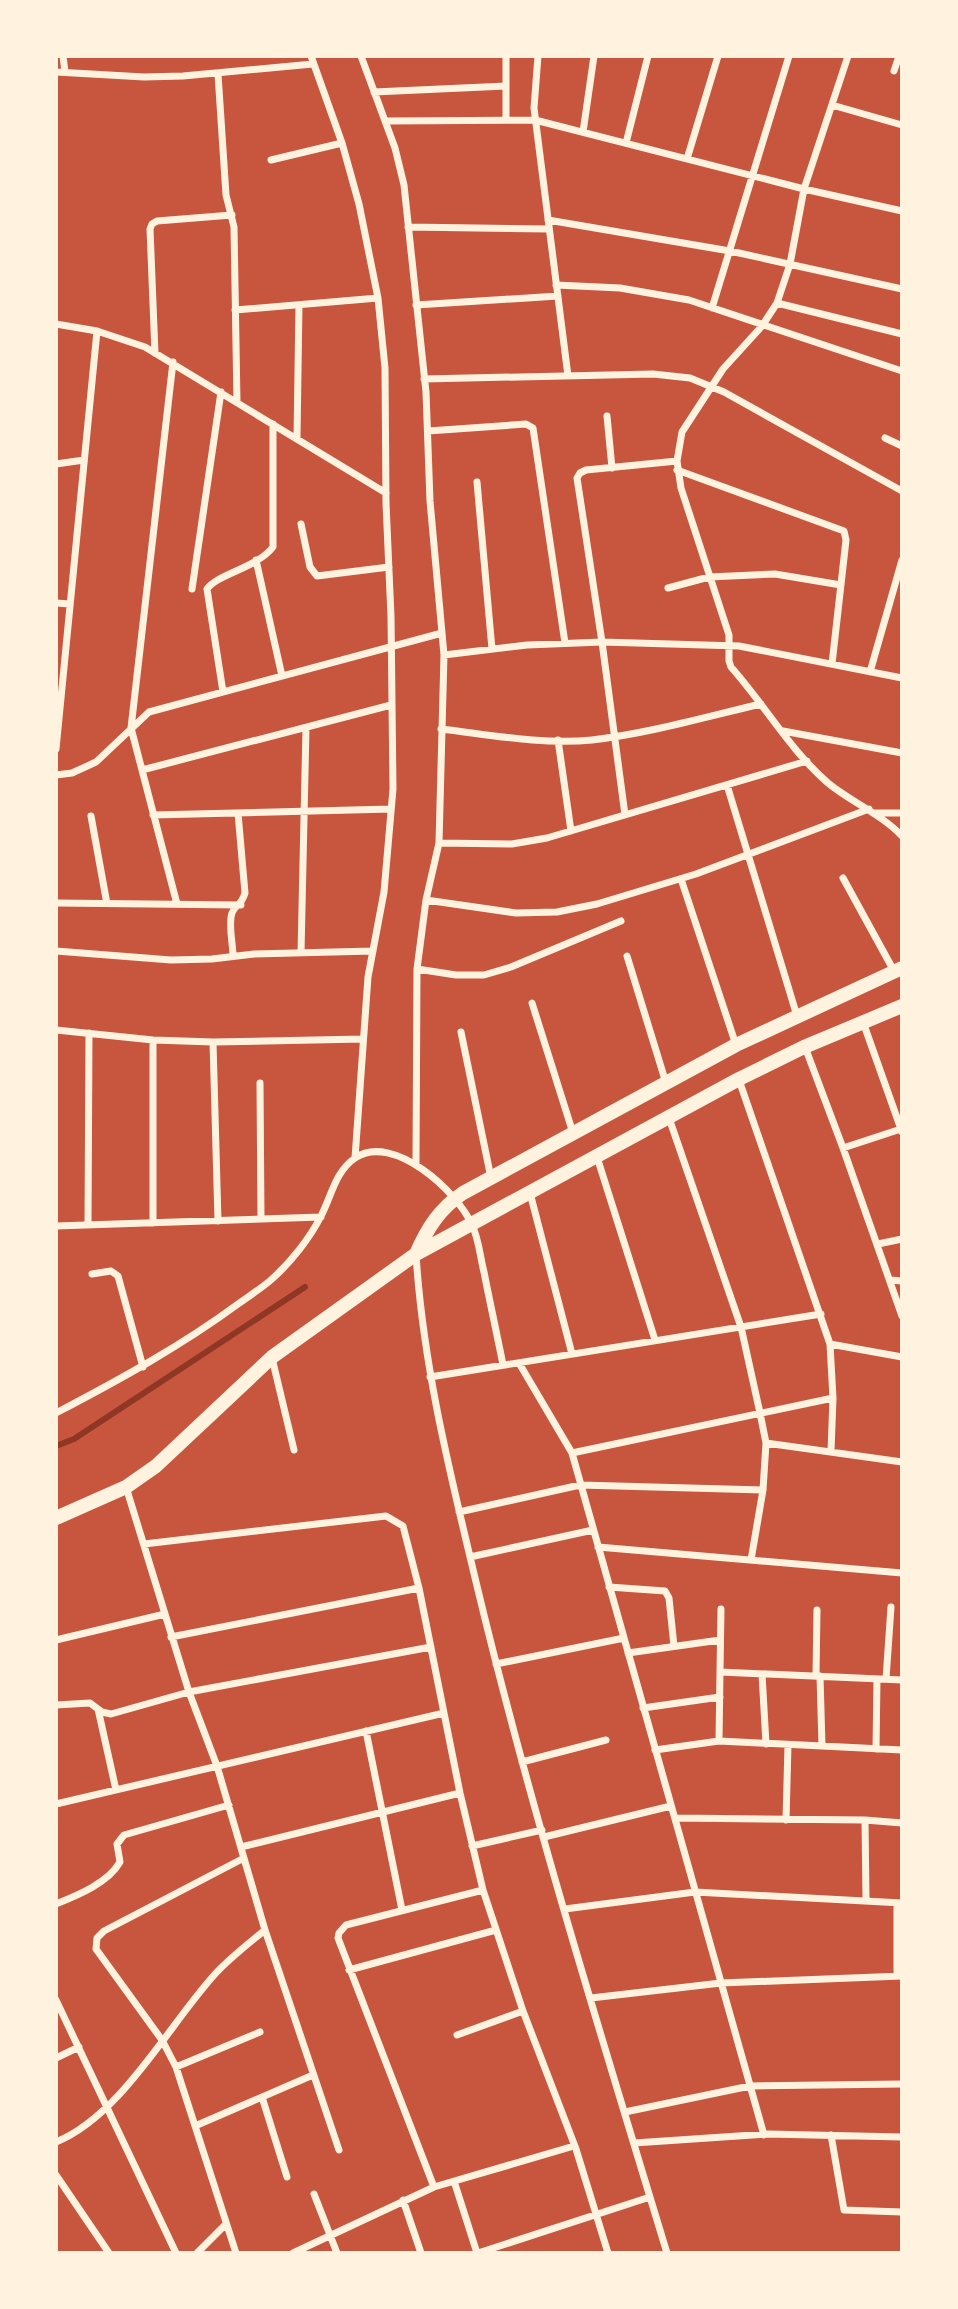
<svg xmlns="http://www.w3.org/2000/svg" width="958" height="2309" font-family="Inter,sans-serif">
<rect width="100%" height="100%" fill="#c8553d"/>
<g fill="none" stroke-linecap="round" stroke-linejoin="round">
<path stroke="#8f3625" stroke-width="6" d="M56,1446L74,1439L305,1287"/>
<path stroke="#fff3e0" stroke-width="7" d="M63,56L65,72
M311,56L342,143L359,204L378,298L385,368L386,503L391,616L393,789L384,892L368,977L355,1158
M361,56L395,148L404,185L426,392L430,501L444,655L439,843L426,900L417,969L416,1164
M506,56V120
M538,56L534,108L568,376
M848,56L804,189L790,264L777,303L762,326L723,369L682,432L677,461L681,488L729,635V661L731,667C764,704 790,750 828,783C851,802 881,814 902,836
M894,71L899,56
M56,72L144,77L183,76L313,64
M218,74L226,195L234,227L237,402
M374,92L506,86
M832,105L902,125
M385,121L535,120L804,189L902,211
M583,132L594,56
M626,143L648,56
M687,159L718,56
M271,160L342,143
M548,220L730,251L902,289
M408,227L549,229
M556,285L620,288L689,300L902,371
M777,303L902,334
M416,305L558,296
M712,308L789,56
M235,310L378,298
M56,324L97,331L145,347L386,493
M155,353L150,229L152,224L157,221L232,215
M173,362L131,728L177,904
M424,379L653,374L690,378L724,392L902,491
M607,416L612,468
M428,431L526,424L533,428L565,643
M297,438L299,305
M885,438L902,446
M56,464L84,460
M677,470L844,531L846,540L832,664
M477,482L492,649
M301,524L310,567L317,576L389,567
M256,560L282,676
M668,588L709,577L775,574L841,585
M192,589L221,392
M56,603L70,604
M444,655L527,645L602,642L739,646L902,678
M870,672L902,560
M223,692L207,589C217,574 257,568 273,547V424
M441,729C491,735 543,745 592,740C650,733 705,717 761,704
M783,731L902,753
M558,740L571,831
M56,749L97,331
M142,770L391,705
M56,775L72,773L96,762L149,712L442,633
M727,785L797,1016
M874,813H902
M153,815L391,809
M625,815L602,642L577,478L580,473L586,470L677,461
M91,816L107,904
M439,843L512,844L547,838L807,761
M843,878L894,971
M681,879L736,1045
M426,900L516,913L557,912L597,904L696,874L869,809
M56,903L241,905
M56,951L171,960L212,959L254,954L373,951
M301,953L306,728
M233,956C233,944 228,924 232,913C235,904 241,907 245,893L238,813
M627,956L666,1083
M417,969L456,975H484L511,967L621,921
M532,1003L573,1133
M863,1022L902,1132
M56,1030L153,1040L213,1042L363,1039
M461,1032L491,1178
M213,1042L218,1221
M805,1047L843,1148L902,1316
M739,1080L830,1344L833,1398L831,1451
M260,1083L261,1219
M669,1118L741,1327L760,1413L766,1443L763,1490L751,1560
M843,1148L901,1129
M597,1157L655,1340
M530,1193L572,1354
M153,1223V1040
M88,1225L89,1033
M56,1226L321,1217
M878,1244L902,1239
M416,1254C423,1367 451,1477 477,1586C531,1811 600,2032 667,2253
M92,1274L111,1271L118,1276L143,1367
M890,1280L902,1281
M830,1344L902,1357
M272,1358L294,1450
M519,1363L572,1453L764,2135
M430,1377L821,1314
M56,1413C119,1380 181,1346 238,1304C249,1296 262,1288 272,1279C291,1262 310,1238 321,1216C332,1195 335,1172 355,1158C393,1132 458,1192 472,1225C479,1239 480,1257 484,1272C490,1303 497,1334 503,1365
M766,1443L902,1462
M572,1453L833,1398
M126,1487L189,1692L217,1766L265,1930L339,2150
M459,1512L580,1485L763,1490
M144,1544L386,1516L403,1526L419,1588L460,1793L483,1890L523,2011L576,2149L608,2253
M598,1547L902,1573
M470,1557L593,1530
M609,1587L665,1591L669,1598L674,1646
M721,1609L720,1672L902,1680
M171,1637L419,1588
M56,1640L165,1614
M628,1653L720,1640
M496,1664L624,1638
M762,1674L766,1744
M816,1676L817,1610
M820,1676L822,1746
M886,1679L891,1607
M56,1705L90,1703L102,1712L111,1714L189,1692L431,1647
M643,1708L720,1697
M98,1709L116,1790
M366,1731L402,1910
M719,1741L720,1672
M876,1749L877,1679
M655,1750L719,1741L902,1750
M522,1762L606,1740
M56,1804L444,1713
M675,1818L865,1820L902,1823
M786,1820L788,1745
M865,1820L866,1900
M544,1837L671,1806
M472,1846L542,1830
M241,1847L460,1793
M56,1904C78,1895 108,1883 120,1862L117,1844L124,1835L229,1805
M565,1909L695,1892L902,1903
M349,1970L496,1930
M897,1976V1903
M591,1998L721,1983L902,1976
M56,2000L176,2253
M457,2035L523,2011
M56,2058L79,2047
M176,2067L260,2032
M262,2097L287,2177
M625,2112L750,2086L902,2084
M195,2126L313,2075
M831,2135L844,2210L902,2212
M56,2142C122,2115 169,2024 216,1973C231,1957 248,1944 265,1930
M634,2143L768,2134L902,2137
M56,2175L109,2253
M454,2181L477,2253
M434,2187L338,1938L339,1933L346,1925L483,1890
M314,2194L337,2253
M403,2200L421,2253
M197,2253L226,2224
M236,2253L176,2067L162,2040L96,1949L97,1938L104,1931L244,1858
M293,2253L434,2187L574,2146
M478,2253L650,2197"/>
<path stroke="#fff3e0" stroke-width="14" d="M416,1254C427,1229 439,1209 463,1193L736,1045L902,968
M56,1518L126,1487L156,1466L272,1357L416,1254L739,1079L804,1047L902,1006"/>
</g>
<rect width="958" height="2309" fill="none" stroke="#fff3e0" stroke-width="116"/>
</svg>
